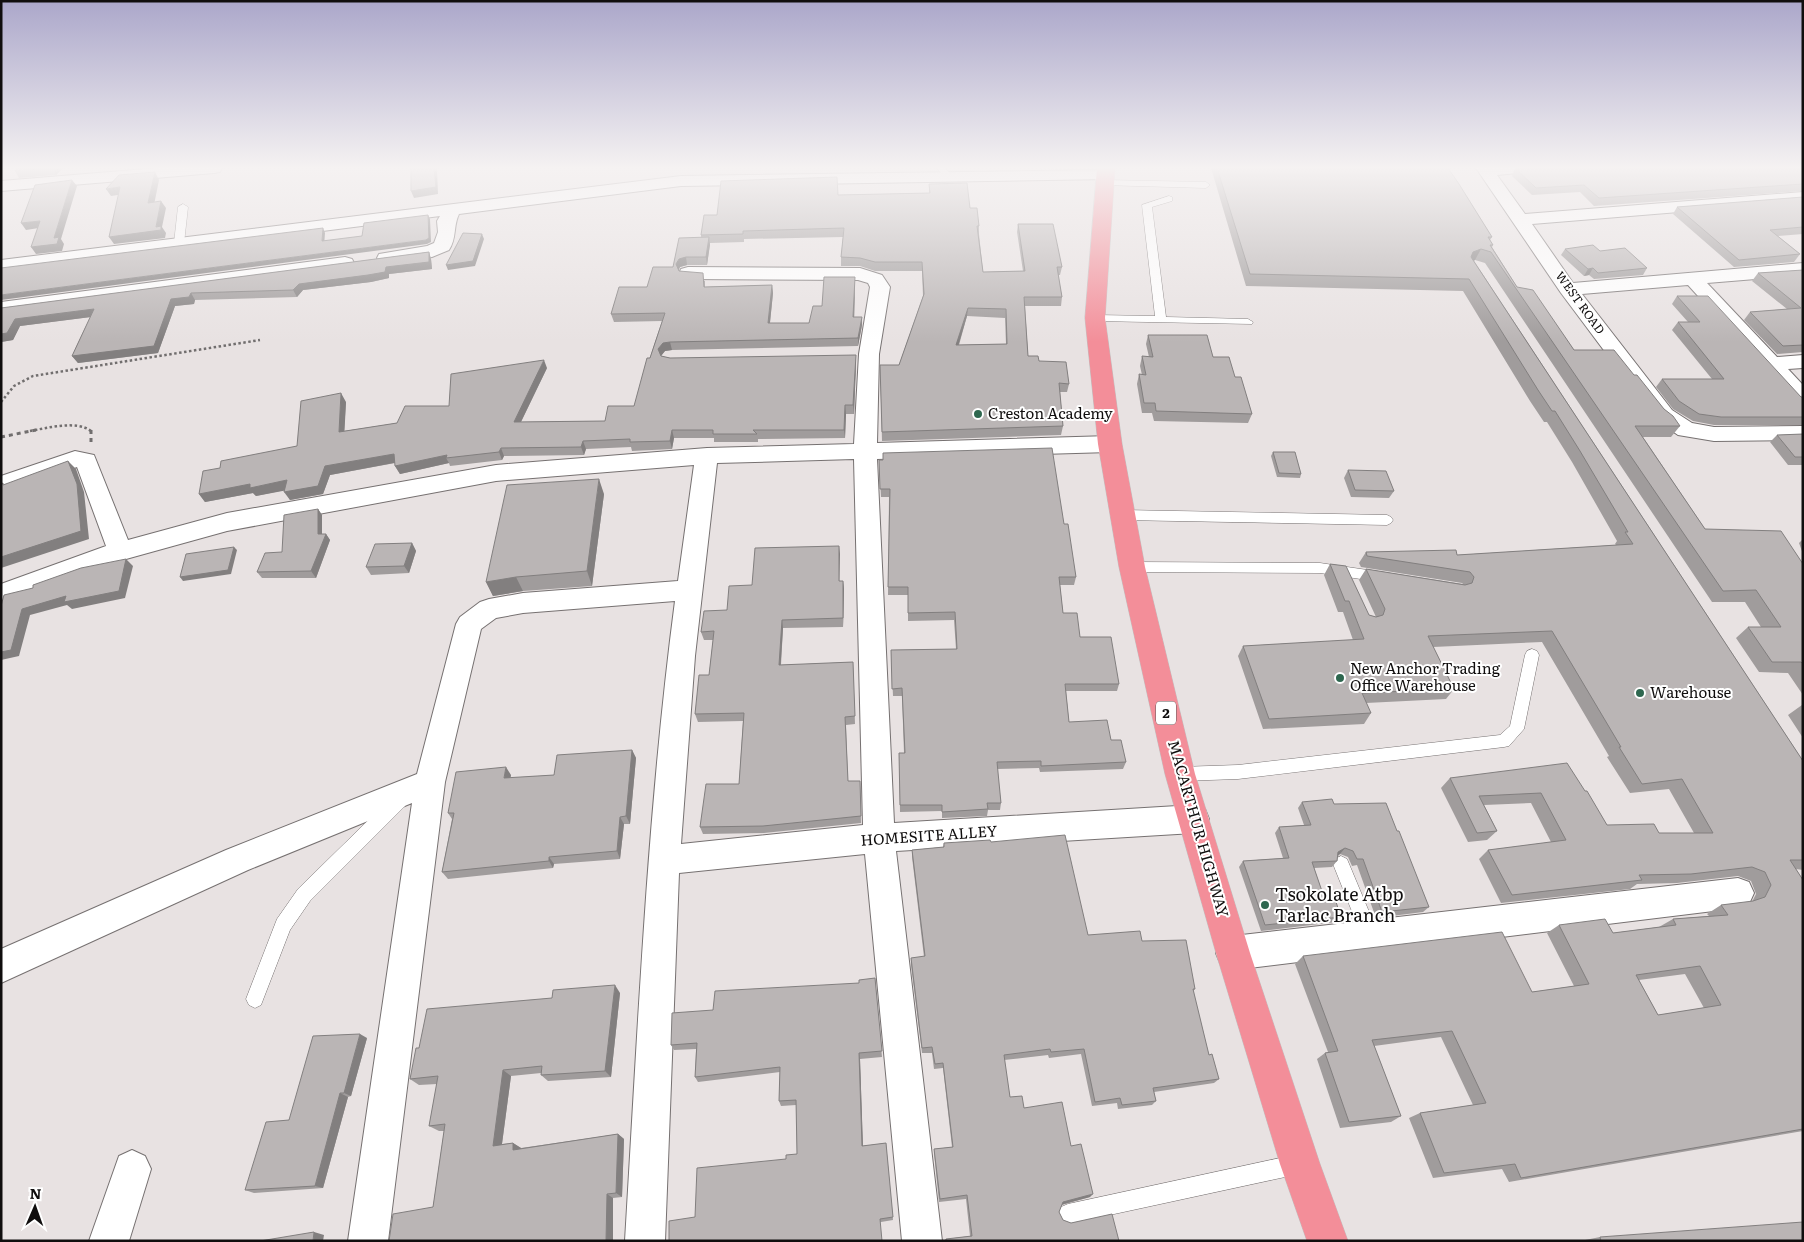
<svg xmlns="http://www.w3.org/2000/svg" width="1804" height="1242" font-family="Literata,serif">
<rect width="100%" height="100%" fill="#e8e2e2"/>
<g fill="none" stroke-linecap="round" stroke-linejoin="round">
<g stroke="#767171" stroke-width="1">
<path id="lane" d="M937,168H945L953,177L949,180L946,179Z
M1104,180L1206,182L1210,185L1206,188L1101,185V181Z
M1169,196L1172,197V201L1152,207L1166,317L1248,319L1253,322L1252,324L1095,321L1090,318L1095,315L1155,316L1142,205Z
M183,204L188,207L184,243L179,246L174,243L178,207Z
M1122,510L1387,515L1391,517L1393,520L1391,523L1387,525L1122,520L1118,518L1116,515L1118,512Z
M1132,562L1320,563L1381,572L1386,573L1388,577L1386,581L1381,582L1320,573L1132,572L1127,571L1125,567L1127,563Z
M1532,649L1537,651L1539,655L1524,729L1509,746L1504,747L1238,779L1180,781L1175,779L1172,774L1175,769L1180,767L1238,765L1500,735L1510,726L1525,655L1527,651Z
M399,794L405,796L407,801L405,806L310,901L290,930L261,1005L255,1008L249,1005L246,999L277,919L298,889L393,796Z
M1341,856L1347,859L1380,938L1377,944L1371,946L1365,944L1333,864L1335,859Z
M1299,1154L1306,1157L1309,1164L1306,1171L1299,1174L1068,1224L1061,1221L1058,1214L1061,1207L1068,1204Z"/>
</g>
<g stroke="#767171" stroke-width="2">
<path id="street" d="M158,168H222L220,172L214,173L1,191V181Z
M1476,168H1532L1530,172L1497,175L1525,214L1803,192V202L1532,224L1573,283L1803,263V275L1707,283L1777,357L1803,355V368L1788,369L1803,385V405L1795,403L1688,285L1582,294L1672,410L1692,423L1714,427L1803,426V440L1714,441L1678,435L1656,420L1561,293Z
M1105,170L1111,171L1113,175L1111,179L681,186L459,214C453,226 457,238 449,250L432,257L386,264L379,262L377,258L379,254L427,246L434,243L438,232L437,221L440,216L1,272V260L681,176Z
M345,257L352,259L354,263L352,267L1,314V302Z
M688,267L860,268L882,275L890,287L879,354L877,443L1110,436L1118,439L1121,444L1118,449L1110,452L877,459L894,823L1194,805L1205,809L1209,819L1205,829L1194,833L896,851L942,1241H902L865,854L679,873L665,1241H625C638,1027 647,813 675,601L523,613L496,618L481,629L445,782L388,1241H348L412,803L248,870L1,983V949L226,850L417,774L456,624L460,617L480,602L489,599L523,593L678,581L694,465L496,481L227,531L126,559L1,604V584L106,546L77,467L1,493V476L75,451L94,455L128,540L227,513L496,465L707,448L854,444L859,354L870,287L868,283L858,280L688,279L681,277L679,273L681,269ZM854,459L863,825L681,844L695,656L717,463Z
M1738,878L1749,882L1754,893L1749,904L1738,908L1233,970L1221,965L1216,953L1221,941L1233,936Z
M132,1150L145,1156L151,1169L129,1241H89L119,1156Z"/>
</g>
<g stroke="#c1c0c0" stroke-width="1">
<path id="highway" d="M1097,168H1115L1105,318L1122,444L1145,567L1195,774L1250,953L1320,1164L1348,1241H1307L1280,1164L1216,953L1165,774L1119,567L1098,444L1085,318Z"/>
</g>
<path stroke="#716e6e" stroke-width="2.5" stroke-dasharray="2.5 2.5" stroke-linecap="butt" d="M1,402L14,386L33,376L260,340
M30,431C47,428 77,420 91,431"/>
<path stroke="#716e6e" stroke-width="3" stroke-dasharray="4 4" stroke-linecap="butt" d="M91,430V443
M1,437L36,430"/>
<use href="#lane" fill="#fff" fill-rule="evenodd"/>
<use href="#street" fill="#fff" fill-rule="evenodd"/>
<use href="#highway" fill="#f38e99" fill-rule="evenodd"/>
</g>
<path fill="#a09c9c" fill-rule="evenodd" d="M19,168H63L56,175L19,178L15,171Z
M1211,168H1448L1492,237L1490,240L1493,245L1492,247L1517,287L1574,350L1634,375L1664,409L1680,426L1671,437H1643L1705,529L1803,564V695L1788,673L1759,672L1736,638L1748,627H1761L1745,602H1712L1485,263L1475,260L1474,261L1803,761V870L1796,869L1803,880V1131L1509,1182L1502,1169L1433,1178L1409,1118L1420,1113L1473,1105L1441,1037L1374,1046L1401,1116L1391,1122L1340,1128L1317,1059L1325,1053L1328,1052L1295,964L1303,956L1532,992L1574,986L1547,933L1559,925L1613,933L1659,927L1673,919L1709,916L1707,914L1721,905L1752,902L1756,894L1751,881L1738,876L1677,883L1637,884L1630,889L1501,903L1479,859L1488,850L1551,842L1531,803L1484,805L1497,831L1487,840L1468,842L1441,788L1450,778L1585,791L1607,825L1659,833H1694L1669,789L1630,793L1607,757L1609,756L1542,642L1433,647L1454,689L1446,699L1366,703L1371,713L1364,724L1263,729L1238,656L1243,646L1353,640L1343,612H1338L1324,575L1330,564L1369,615L1376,617L1359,580L1366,569L1463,584L1462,583L1361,567L1359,563L1366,552L1457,555L1616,545L1615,544L1617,541L1572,462L1547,422H1544L1530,401L1463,291L1246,286ZM1685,974L1704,1008L1658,1015L1639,980Z
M1515,168H1803V191L1594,206L1580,192L1532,195L1512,176Z
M929,184L970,208L979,226V234L983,272L1023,271L1017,232L1018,224L1062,267L1060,275H1058L1062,297L1061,306H1025L1028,356L1039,361L1069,384L1067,392H1060L1063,426L1061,435L882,441L880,365H899L923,296L922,271H875L860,266H841V257L843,237L744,239V242L710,243L707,265H687L680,267L679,270L705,281V287L772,285L773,293L770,323H809L822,306L855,285L854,317H862V325L858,346L672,350L665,351L661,356L670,358L856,363L854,414H846L845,438L758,439V442H714V438H674L672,449L632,451L631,447L586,449L584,455L504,456L502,460L450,466L449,463L400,474L395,466V463L330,475L323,494L290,500L285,490L256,496L253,493L205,502L199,494L220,468L297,446L346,402L344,431L397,423L449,406L547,368L521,422L605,421L634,406L662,321L614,322L611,314L673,267L701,237V235L717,215L838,195L929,193ZM967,316L1005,318L1006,344L959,345Z
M1803,197V234L1778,236L1800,254L1794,262L1734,267L1673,214L1677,207Z
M1565,249L1600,251L1647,268L1643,275L1594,279L1589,275L1584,276L1561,255Z
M429,252L431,259L432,269L389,274V278L371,282L303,290L297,297L195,300L194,304L175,306L158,353L78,363L72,356L90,317L20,326L13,340L1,342V308Z
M1803,270V352L1777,354L1744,320L1750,312L1787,309L1752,281L1758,273Z
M1677,296L1801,397H1803V425H1714L1693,421L1673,409L1656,387L1662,379H1712L1672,330L1678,322H1688L1672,304Z
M1148,335L1213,357L1235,377L1252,414L1248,423L1154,421L1152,413H1142L1137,384L1139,374L1142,375L1140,366L1142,356L1149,357L1146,344Z
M1803,434V465H1788L1770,442L1777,435Z
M1273,452L1301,474L1300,478L1277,477L1271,456Z
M879,460L1064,524L1076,577L1074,585H1060L1063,613L1080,637L1119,684L1117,691H1066L1069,722L1111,740L1126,762L1123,769L1040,772L1039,768L997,769L1001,803L1000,810H988L987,816L942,818V811L900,812L899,753H904L902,696H893L891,650L956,649L954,620L908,621V595H888L889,497H881Z
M1348,470L1394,491L1389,498L1351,497L1344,478Z
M604,494L592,586L523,591L493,596L486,582Z
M318,509L322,515V534H326L330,540L316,578H262L257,572L282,552Z
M1803,539V554L1799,543Z
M412,543L416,551L409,573L371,575L366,567Z
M839,546V581H843L844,589L843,627L783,628L781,665L853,662L855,724L846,725L848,781H860L861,823L764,833L703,834L700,827L739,784L743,721L698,722L695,714L709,675L713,640H704L701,632L727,610L752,585Z
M1802,705H1803V738L1788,715Z
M632,750L636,758L630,824H624L620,859L554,864L553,868L448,879L442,872L452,819L448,813L511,775L510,778L554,775Z
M1302,802L1334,804L1397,831L1429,907L1423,912L1376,918L1357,865L1352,866L1348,857L1340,854L1338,856L1337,861L1332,867L1314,868L1325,900L1341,917L1336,922L1261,931L1239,867L1243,861L1283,858L1275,833L1279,827L1304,825L1298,808Z
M991,842L1088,935L1142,941L1195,989L1193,991L1209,1055L1219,1079L1214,1083L1154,1092L1156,1101L1152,1105L1118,1109L1117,1103L1092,1106L1081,1054L1049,1058L1048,1055L1004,1060L1010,1097L1071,1146L1090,1197L1062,1205L1059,1212L1063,1220L1119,1241H945L946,1239L970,1236L966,1199L939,1202L934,1153V1149L952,1147L943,1068L934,1069L932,1053H922L911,965V958L924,957L912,857V850L943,847L944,843Z
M875,978L882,1057L860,1059L863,1146L886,1143L893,1220L881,1222L695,1217L786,1159L797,1154L796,1105L781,1106L779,1101L780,1072L698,1082L695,1077L696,1049L674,1050L671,1045L713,1010L859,983Z
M620,993L611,1077L548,1081L541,1075V1073L511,1076L502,1144L513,1143L521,1148L618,1134L624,1139L622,1197L613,1198V1241H389L433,1207L444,1131H439L429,1126L437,1084L419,1085L410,1079L419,1048Z
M367,1038L351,1096L348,1097L323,1188L254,1193L245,1190L289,1120Z
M1600,1237L1803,1241H1585V1240Z"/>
<path fill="#827f7f" d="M52,168H63L56,175Z
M434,168H437L438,194L414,198L411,191Z
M155,172L159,180L153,210L148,203Z
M72,180L77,186L61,239L64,244L62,251L36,254L31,247L54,238Z
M120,187L124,194L111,196L106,189Z
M161,201L166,208L162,227L166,233L165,238L114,244L109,237L156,227Z
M428,215L430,219L431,242L427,244L1,300V295L426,240Z
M40,221L45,227L26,230L21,223Z
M323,228L325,233L324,246L322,241Z
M482,234L484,239L475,266L448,270L446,265Z
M709,237L710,245L707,265L706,257Z
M1481,249L1475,260L1467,263L1473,252Z
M429,252L431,259L432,269L389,274V278L371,282L303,290L297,297L293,290L299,284L386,267Z
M686,257L687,265L680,267L677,272L676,264L679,259Z
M1593,268L1589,275L1584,276L1588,269Z
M855,277V285L854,325L853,317Z
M772,285L773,293L769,331L768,323Z
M191,293L195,300L194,304L175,306L158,353L78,363L72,356L171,299Z
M968,308L967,316L956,353V345Z
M94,309L99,316L20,326L13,340L1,342V334L15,319Z
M862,317V325L858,346V338Z
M670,342L672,350L665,351L660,357L658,349L663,343Z
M856,355V363L854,414L853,405Z
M544,360L547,368L517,430L514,422Z
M341,393L346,402L344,440L339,432Z
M845,405L846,414L845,438L844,430Z
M672,430L674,438L672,449L670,441Z
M583,441L586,449L584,455L581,447Z
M501,448L504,456L502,460L499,452Z
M394,454L399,462L330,475L323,494L290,500L284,492L325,466Z
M447,455L446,458L449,463L400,474L395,466Z
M68,461L76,469L84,492L89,539L1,568V557Z
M599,479L604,494L592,586L587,571Z
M287,480L293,489L256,496L253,493L205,502L199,494L250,484Z
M318,509L322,515V541L318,534Z
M326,534L330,540L316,578L311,571Z
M412,543L416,551L409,573L404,566Z
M839,546L840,554L839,589Z
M234,547L237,550L231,574L183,581L180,577Z
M126,559L133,566L125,598L72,609L67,605L30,615L19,656L1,660V652L22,609Z
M516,577L523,591L493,596L486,582Z
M843,581L844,589L843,627Z
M782,620L783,628L780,674L779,665Z
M632,750L636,758L630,824L626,816Z
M506,767L511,775L509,786L504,778Z
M620,817L624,824L620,859L617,851Z
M1345,848L1340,854L1333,858L1338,852Z
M549,857L554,864L553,868L549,861Z
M615,985L620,993L611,1077L605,1071Z
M360,1034L367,1038L351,1096L344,1093Z
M859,1053L860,1059L863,1150L862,1146Z
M503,1070L511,1076L501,1151L493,1146Z
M340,1093L348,1097L323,1188L315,1186Z
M618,1134L624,1139L622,1197L616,1193Z
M513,1143L521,1148V1155L513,1150Z
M607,1194L613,1198V1241H606Z
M1093,1194L1090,1197L1060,1205L1063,1202Z
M314,1232L324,1235L323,1241H313Z"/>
<path fill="#bab5b5" stroke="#827f7f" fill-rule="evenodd" d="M19,168H52L15,171Z
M411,168H434L436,187L411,191Z
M1217,168H1448L1459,184L1492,237H1488L1493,245H1490L1517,287L1533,290L1574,350H1614L1634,375H1637L1664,409L1673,416L1680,426H1635L1705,529L1781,531L1803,564V664L1801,662H1772L1748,627H1781L1756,590L1723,591L1491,252L1481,249L1473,252L1471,257L1803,761V860H1790L1803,880V1129L1521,1178L1515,1164L1444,1173L1420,1113L1486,1103L1452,1031L1372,1040L1401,1116L1349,1122L1325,1053L1338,1051L1303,956L1502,932L1532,992L1589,984L1559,925L1605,919L1613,933L1676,925L1673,919L1728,915L1721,905L1753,901L1765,897L1771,885L1765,872L1752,867L1691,874L1639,875L1642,880L1512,895L1488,850L1566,840L1541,793L1479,796L1497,831L1477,833L1450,778L1567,763L1585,791H1587L1607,825L1654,824L1659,833H1713L1682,779L1642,784L1619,747H1621L1552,631L1428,636L1454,689L1362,693L1371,713L1269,719L1243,646L1364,639L1349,601H1345L1330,564L1346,566L1369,615L1376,617L1383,615L1385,609L1366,569L1465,585L1472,583L1474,577L1470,572L1367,556L1366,552L1456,550L1457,555L1633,544L1625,532H1628L1580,451L1555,411H1552L1538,390L1469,279L1250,274ZM1700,966L1721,1005L1658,1015L1636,975Z
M1515,168H1803V184L1599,198L1584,185L1536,188Z
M155,172L148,203L161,201L156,227L161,226V230L109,237L120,187L106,189L119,175Z
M837,177L838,195L930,193L929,184L967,183L970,208H977L979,226H977L983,272L1025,271L1018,224H1053L1062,267H1057L1062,297H1024L1028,356H1038L1039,361L1066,362L1069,384L1059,383L1063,426L882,432L880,365H899L924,294L922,262H875L860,258L841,257L844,228L743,231V234L701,235L704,215H717L721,181ZM968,308L1006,309L1007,344L956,345Z
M72,180L54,238L59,237L57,244L31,247L40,221L21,223L35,185Z
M1803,197V227L1770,230L1800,254L1739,260L1677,207Z
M428,215L429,238L426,240L1,295V268L323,228L322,241L362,236L364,223Z
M463,233L482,234L473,261L446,265Z
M709,237L706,257H686L679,259L676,264L679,271L703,273L704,287L772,285L768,323H809L813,306H822L824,277H855L853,317H862L858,338L670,342L663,343L658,349L661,356L670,358L856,355L853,405H845L844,430H753L757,434H713V430H672L670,441L630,442V439L583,441L581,447L501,448L499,452L446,458L447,455L395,466L394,454L325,466L318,486L284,492L287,480L250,488V484L199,494L203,471L220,468L221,461L297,446L301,401L341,393L339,432L397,423L405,406H449L451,374L544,360L514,422L605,421L608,406H634L647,358H650L665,313L611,314L619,287H647L653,267H673L679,238Z
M1593,245L1600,251L1625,248L1647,268L1598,273L1593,268L1588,269L1565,249Z
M429,252V262L386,267L385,272L368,275L299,284L293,290L191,293L189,297L171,299L154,346L72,356L94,309L15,319L7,333L1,334V308Z
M1803,270V345L1783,346L1750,312L1801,308L1758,273Z
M1677,296H1708L1801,397H1803V417H1721L1699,414L1679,401L1662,379H1724L1678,322H1700Z
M1148,335H1207L1213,357H1229L1235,377H1241L1252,414L1156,411L1155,403H1144L1139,374L1146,375L1142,356L1153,357Z
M1803,434V457H1795L1777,435Z
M1052,448L1064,524H1068L1076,577H1059L1063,613H1077L1080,637H1111L1119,684H1065L1069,722L1107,720L1111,740H1121L1126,762L1041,766V761L997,762L1001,803H987L988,809L942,812V805H900L899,753H905L902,688L892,689L891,650L957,649L955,612L908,613V587H888L890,489H880L879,460H883V453Z
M1273,452H1295L1301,474L1279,473Z
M68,461L77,484L81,531L1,557V484L3,483V485Z
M1348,470L1386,471L1394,491L1355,490Z
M599,479L587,571L516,577L486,582L507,485Z
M318,509V534H326L311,571L257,572L265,553L282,552L284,515Z
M412,543L404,566L366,567L375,544Z
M839,546V581H843V618L782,620L779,665L853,662L855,716L845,717L848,781H860L861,816L763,826L700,827L706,784H739L744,713L695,714L699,675H709L714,631L701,632L704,611L727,610L729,586L752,585L755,548Z
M234,547L228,570L180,577L186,554Z
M126,559L119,591L64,602L66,596L22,609L11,650L1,652V606L4,595L33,588V585L81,568Z
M632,750L626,816L620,817L617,851L549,857V861L442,872L454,813H448L456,772L506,767L504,778L554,775L557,755Z
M1332,799L1334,804L1386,803L1397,831H1399L1429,907L1382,912L1363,859H1357L1353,851L1345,848L1338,852L1337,861L1312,862L1325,900L1335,899L1341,917L1265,925L1243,861L1289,858L1279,827L1311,825L1302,802Z
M1065,835L1088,935L1140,931L1142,941L1186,940L1195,989H1193L1209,1055L1212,1054L1219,1079L1153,1088L1156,1101L1122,1105L1120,1098L1095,1102L1084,1049L1051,1052L1050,1049L1004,1055L1010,1097L1022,1096L1024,1108L1062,1102L1071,1146L1081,1144L1093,1194L1063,1202L1059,1212L1063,1220L1071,1223L1112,1214L1119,1241H946V1239L972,1236L967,1195L940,1199L934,1149L953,1147L943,1063L935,1064L932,1047L922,1048L911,958L925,956L912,850L944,847V843L990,840L991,842Z
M875,978L882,1051L859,1053L862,1146L886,1143L893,1217L880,1219L882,1241H669V1221L695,1217L697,1168L786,1159V1155L797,1154L796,1100L779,1101L780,1067L695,1077L697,1043L671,1045L672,1013L713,1010L715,991L859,983V980Z
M615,985L605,1071L541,1075L542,1066L503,1070L493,1146L513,1143V1150L618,1134L616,1193L607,1194L606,1241H389L393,1214L433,1207L445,1124L429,1126L438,1076L410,1079L416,1048H419L427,1009L552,998L553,990Z
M360,1034L344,1093H340L315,1186L245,1190L266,1122L289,1120L313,1036Z
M1803,1222V1241H1601L1600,1237Z
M314,1232L313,1241H260Z"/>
<linearGradient id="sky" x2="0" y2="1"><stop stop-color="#aba7ca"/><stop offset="0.49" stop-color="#f5f2f2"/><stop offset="1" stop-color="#f5f2f2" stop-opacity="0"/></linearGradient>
<rect width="1804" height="342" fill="url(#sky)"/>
<g fill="#2e674f" stroke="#fff" stroke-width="2">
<circle cx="978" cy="414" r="5"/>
<circle cx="1340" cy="678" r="5"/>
<circle cx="1640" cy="693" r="5"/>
<circle cx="1265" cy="905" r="5"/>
</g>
<g text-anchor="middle" stroke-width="4" stroke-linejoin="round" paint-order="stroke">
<g font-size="12" fill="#100e0e" stroke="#fff">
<text transform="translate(1580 303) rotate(54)" y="4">WEST ROAD</text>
</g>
<rect fill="#fff" stroke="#585656" stroke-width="1" x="1156" y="701.5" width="20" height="23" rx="4"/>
<g font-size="14" font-weight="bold" fill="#100e0e">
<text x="1166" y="718">2</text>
</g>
<g font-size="15" fill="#100e0e" stroke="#fff" text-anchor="start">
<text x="988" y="419">Creston Academy</text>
<text x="1350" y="674">New Anchor Trading<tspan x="1350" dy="17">Office Warehouse</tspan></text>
<text x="1650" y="698">Warehouse</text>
</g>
<g font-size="15" fill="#100e0e" stroke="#fff">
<text transform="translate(1198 829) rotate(74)" y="5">MACARTHUR HIGHWAY</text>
<text transform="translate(929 836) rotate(-4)" y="5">HOMESITE ALLEY</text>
</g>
<g font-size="18" fill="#100e0e" stroke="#fff" text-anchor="start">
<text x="1275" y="901">Tsokolate Atbp<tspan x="1275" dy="21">Tarlac Branch</tspan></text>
</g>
</g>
<rect width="1804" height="1242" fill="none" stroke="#100e0e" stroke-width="5"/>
<g transform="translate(35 1207) rotate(2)" stroke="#ffffff" stroke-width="4" paint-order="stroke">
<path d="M0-4L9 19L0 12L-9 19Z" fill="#100e0e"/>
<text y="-8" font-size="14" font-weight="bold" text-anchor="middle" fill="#100e0e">N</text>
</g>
</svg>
